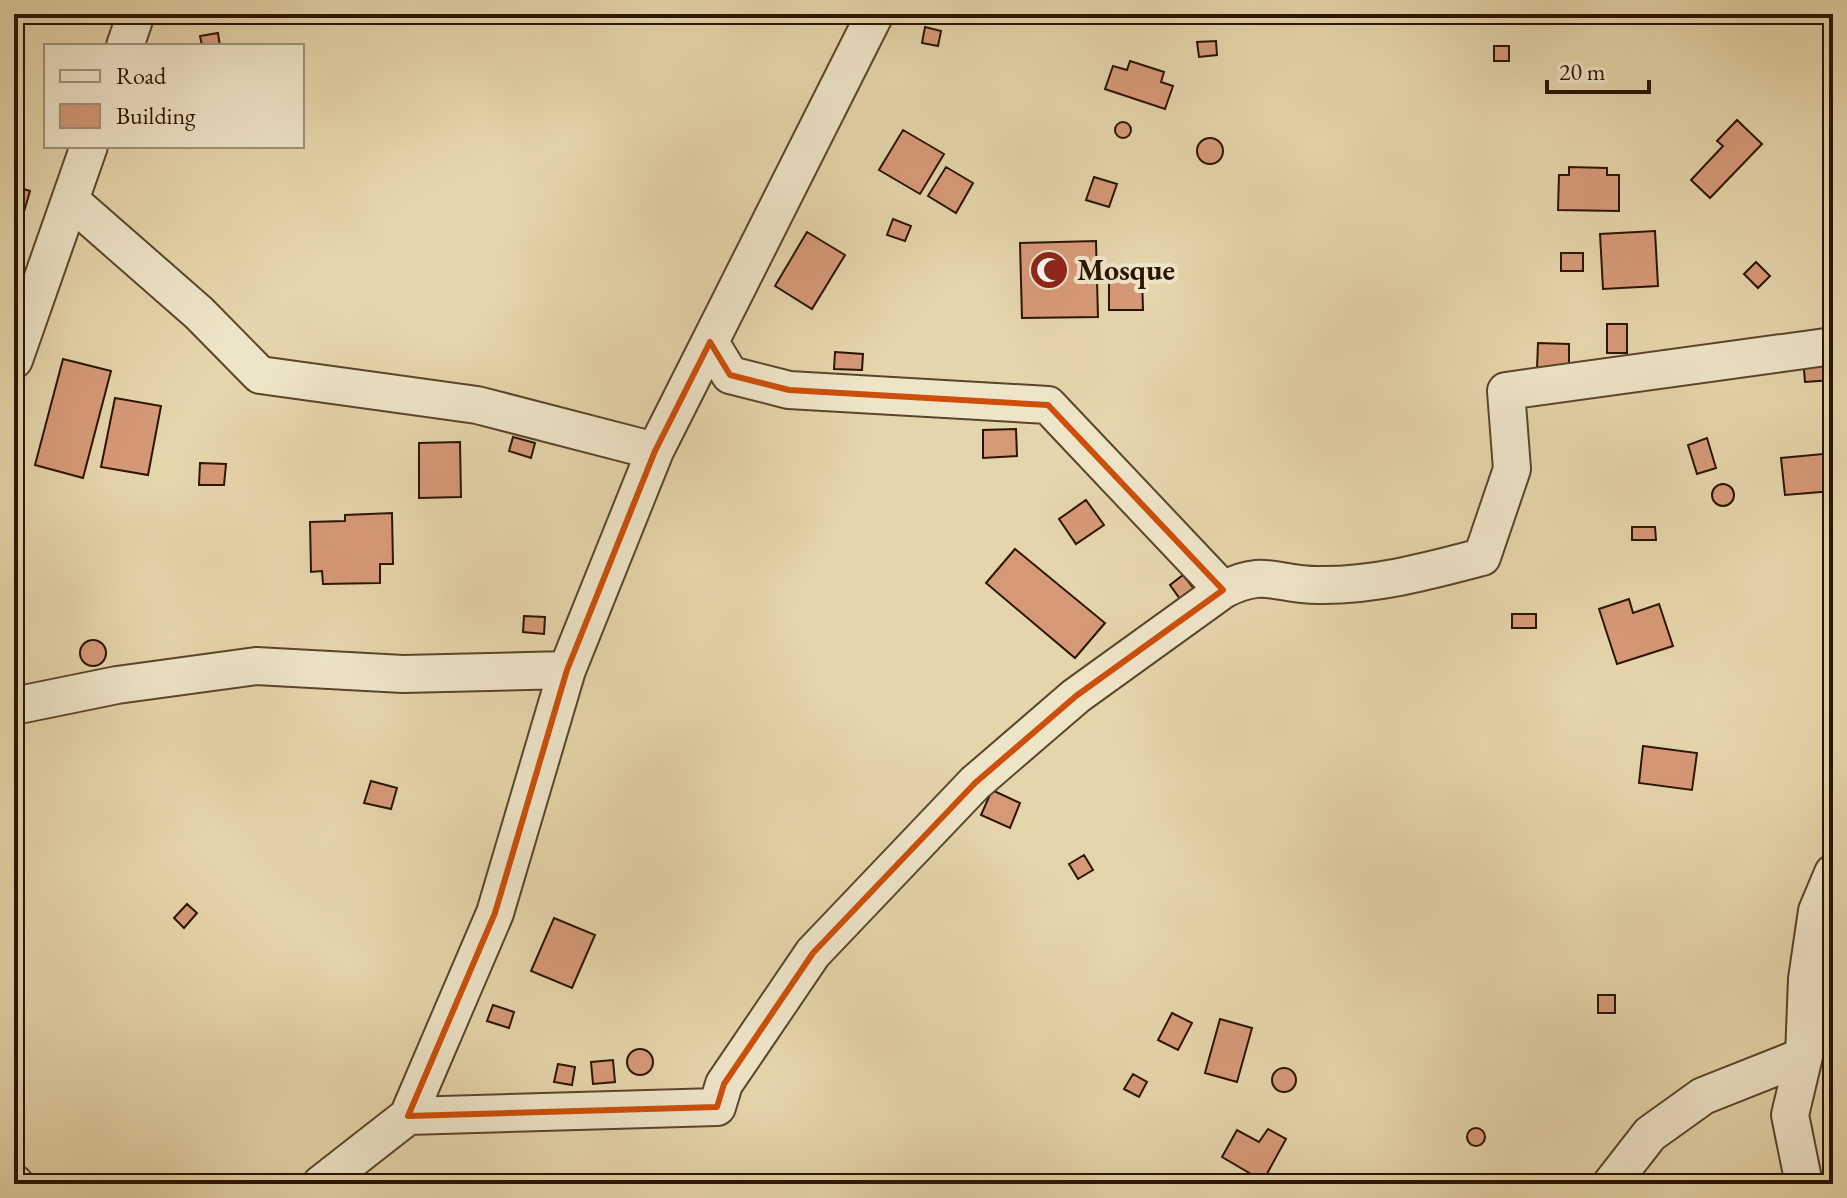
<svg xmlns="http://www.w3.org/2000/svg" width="1847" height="1198" font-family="'EB Garamond',serif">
<rect width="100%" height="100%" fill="#e5d5aa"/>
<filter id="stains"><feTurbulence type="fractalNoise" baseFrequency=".0025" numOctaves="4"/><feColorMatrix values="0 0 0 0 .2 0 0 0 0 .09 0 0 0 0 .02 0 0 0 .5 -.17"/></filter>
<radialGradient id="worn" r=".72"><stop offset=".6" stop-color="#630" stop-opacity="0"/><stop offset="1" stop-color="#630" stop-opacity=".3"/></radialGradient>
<path fill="#d69978" stroke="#2c1501" stroke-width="2" d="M925,27L941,31L938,46L922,43Z
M218,33L220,46H202L200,36Z
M1216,41L1217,55L1199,57L1197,42Z
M1494,46H1509V61H1494Z
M1130,61L1164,72L1161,82L1173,86L1165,109L1105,89L1113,66L1127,70Z
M1737,120L1762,144L1710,198L1691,180L1723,146L1717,141Z
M1115 130a8 8 0 1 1 16 0a8 8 0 1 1-16 0Z
M903,130L944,154L920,194L879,170Z
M1197 151a13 13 0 1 1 26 0a13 13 0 1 1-26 0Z
M946,167L973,183L956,213L928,196Z
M1569,167L1607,168V175H1619V211L1558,210L1559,175H1569Z
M1094,177L1117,184L1109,207L1086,200Z
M14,186L30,191L21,222L14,220Z
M893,219L911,226L905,241L887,235Z
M1655,231L1658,286L1603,289L1600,234Z
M807,232L845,255L812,309L775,286Z
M1096,241L1098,317L1022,318L1020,243Z
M1561,253H1583V271H1561Z
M1756,262L1770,276L1758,288L1744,274Z
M1142,276L1143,310H1109V277Z
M1607,324H1627V353H1607Z
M1538,343L1569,344V370L1537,369Z
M835,352L863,354L862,370L834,369Z
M1833,354V380L1805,382L1803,357Z
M63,359L111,371L83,478L35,465Z
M115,398L161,406L148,475L101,467Z
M1016,429L1017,456L983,458V430Z
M513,437L535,443L531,458L509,451Z
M1707,438L1716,468L1697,474L1688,445Z
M460,442L461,497L419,498V443Z
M1823,454L1824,463L1833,462V491L1785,495L1781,458Z
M200,463L226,464L224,485H199Z
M1712 495a11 11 0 1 1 22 0a11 11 0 1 1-22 0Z
M1086,500L1104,525L1076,544L1059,519Z
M392,513L393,564H380V583L323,584L322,571L311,572L310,522L345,521V515Z
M1632,527H1655L1656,540H1632Z
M1015,549L1105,623L1075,658L986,583Z
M1183,575L1194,589L1180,599L1170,585Z
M1629,599L1633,613L1659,604L1673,646L1617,664L1599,609Z
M1512,614H1536V628H1512Z
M524,616L545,617L544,634L523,632Z
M80 653a13 13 0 1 1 26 0a13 13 0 1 1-26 0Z
M1643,746L1697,753L1692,790L1639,783Z
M371,781L397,788L391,809L364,803Z
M992,790L1020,803L1010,828L981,815Z
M1084,855L1093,870L1078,879L1069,864Z
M187,904L197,913L184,928L174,918Z
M554,918L595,935L572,988L531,971Z
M1598,995H1615V1013H1598Z
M493,1005L514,1012L509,1028L487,1021Z
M1172,1013L1192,1023L1178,1050L1158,1040Z
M1220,1019L1252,1028L1237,1082L1205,1073Z
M627 1062a13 13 0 1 1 26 0a13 13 0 1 1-26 0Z
M613,1060L615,1082L593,1084L591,1062Z
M558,1064L575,1067L572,1085L554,1082Z
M1272 1080a12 12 0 1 1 24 0a12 12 0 1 1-24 0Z
M1133,1074L1147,1082L1139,1097L1124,1089Z
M1467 1137a9 9 0 1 1 18 0a9 9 0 1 1-18 0Z
M1268,1129L1286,1139L1263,1181L1222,1157L1237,1130L1259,1142Z"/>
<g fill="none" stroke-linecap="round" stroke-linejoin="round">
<g stroke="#5a452b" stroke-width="40">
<path id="minor" d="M125,46L136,14
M70,200L199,313L260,375L477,405L655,451
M14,360L89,146
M1223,590C1264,568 1276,585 1318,585C1374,586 1429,571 1482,557L1512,469L1506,391L1833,346
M14,706L117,685L256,666L403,674L567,670
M408,1116L717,1107L724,1084L813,953L975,783L1076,696L1223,590L1048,405L789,390L730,375L710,342
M14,1183L15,1184
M321,1184L408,1116L495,913L567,670L655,451L875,14
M1611,1184L1650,1134L1703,1096L1804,1056
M1804,1184L1790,1115L1804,1056L1807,979L1817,911L1833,873"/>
</g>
<use href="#minor" stroke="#eee4c8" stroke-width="36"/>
</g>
<path fill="none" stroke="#cc4f0a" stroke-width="6" stroke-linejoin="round" d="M710,342L730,375L789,390L1048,405L1223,590L1076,696L975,783L813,953L724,1084L717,1107L408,1116L495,913L567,670L655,451Z"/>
<defs>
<g id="mosque-disc" transform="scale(2)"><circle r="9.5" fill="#8f2418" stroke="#eee4c8"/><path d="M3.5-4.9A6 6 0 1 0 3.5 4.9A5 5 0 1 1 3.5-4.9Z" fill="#fff"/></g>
</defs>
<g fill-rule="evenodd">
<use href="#mosque-disc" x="1049" y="270"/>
</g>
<g text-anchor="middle" stroke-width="8" stroke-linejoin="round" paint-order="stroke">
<g font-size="30" font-weight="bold" fill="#2c1501" stroke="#eee4c8" text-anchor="start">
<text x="1077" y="280">Mosque</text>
</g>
</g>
<rect width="1847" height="1198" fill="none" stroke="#e5d5aa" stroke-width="48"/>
<rect x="16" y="16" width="1815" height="1166" fill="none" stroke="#2c1501" stroke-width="4"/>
<rect x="24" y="24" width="1799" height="1150" fill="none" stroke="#2c1501" stroke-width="2"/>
<rect x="44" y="44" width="260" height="104" fill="#eee4c8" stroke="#a09178" stroke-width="2"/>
<rect x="60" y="70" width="40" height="12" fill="#eee4c8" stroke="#a09178" stroke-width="2"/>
<text x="116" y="84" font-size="24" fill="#2c1501">Road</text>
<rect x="60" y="104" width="40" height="24" fill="#d69978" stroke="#a09178" stroke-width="2"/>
<text x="116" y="124" font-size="24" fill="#2c1501">Building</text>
<path d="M1547 80v12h102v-12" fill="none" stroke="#2c1501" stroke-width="4"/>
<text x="1559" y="80" font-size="24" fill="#2c1501" stroke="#eee4c8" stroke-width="6" paint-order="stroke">20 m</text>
<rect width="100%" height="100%" filter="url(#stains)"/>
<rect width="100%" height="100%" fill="url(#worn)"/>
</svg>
